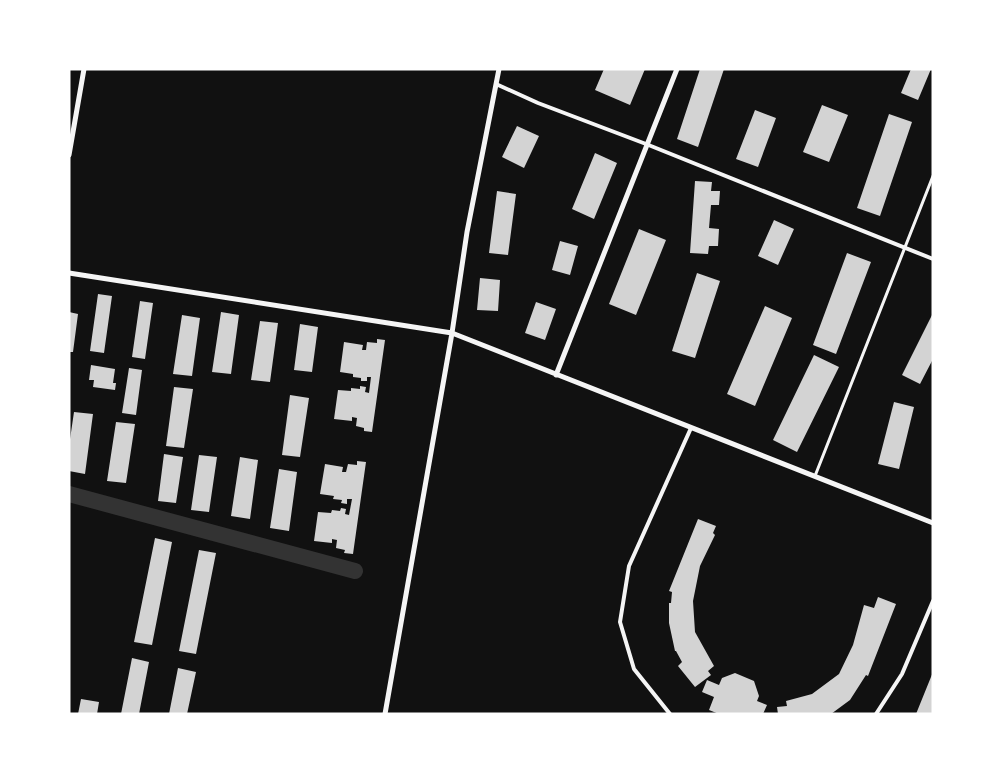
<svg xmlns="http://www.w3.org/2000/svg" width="1002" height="783" font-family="Lora,serif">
<rect width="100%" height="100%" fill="#111"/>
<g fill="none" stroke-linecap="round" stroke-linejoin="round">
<path stroke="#333" stroke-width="16" d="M69,494L355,571"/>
</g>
<path fill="#d3d3d3" d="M604,69H645L630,105L595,90Z
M700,69H724L698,147L677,139Z
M911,69H931L918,100L901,93Z
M822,105L848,115L829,162L803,152Z
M755,110L776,118L758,167L736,159Z
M889,114L912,122L880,216L857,208Z
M517,126L539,136L524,168L502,157Z
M595,153L617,163L594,219L572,209Z
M695,181L712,182L711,191H720L719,205H711L709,228L719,229L718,246H709L708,254L690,253Z
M497,191L516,194L508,255L489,253Z
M774,220L794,229L778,265L758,256Z
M639,229L666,240L636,315L609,304Z
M560,241L578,246L570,275L552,270Z
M847,253L871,262L836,354L813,345Z
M697,273L720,281L695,358L672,351Z
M480,278L500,280L498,311L477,310Z
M98,294L112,296L104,353L90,351Z
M140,301L153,303L145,359L132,357Z
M536,302L556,309L545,340L525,333Z
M765,306L792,318L755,406L727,394Z
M69,312L78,314L73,352H69Z
M221,312L239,315L231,374L212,372Z
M933,313V359L920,384L902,375Z
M182,315L200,318L192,376L173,374Z
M260,321L278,323L270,382L251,380Z
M300,324L318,327L312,372L294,370Z
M377,339L385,340L372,432L364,431V428L356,426L357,418L352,417V421L334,419L338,390L351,391V388L360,389V386L366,387L365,392L369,393L371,377H367V381H361V378L353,377V374L340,372L344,342L363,345L362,350H366L367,342L377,343Z
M814,355L839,367L797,452L773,440Z
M91,365L115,369L113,383H116L115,390L93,387L94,380H89Z
M129,368L142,370L136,415L122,413Z
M174,387L193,389L184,448L166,446Z
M290,395L309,398L300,457L282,455Z
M894,402L914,407L899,469L878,464Z
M74,412L93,414L85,474L69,471V446Z
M116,422L135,424L126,483L107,481Z
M164,454L183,457L176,503L158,501Z
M199,455L217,457L209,512L191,510Z
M240,457L258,460L250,519L231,516Z
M357,461L366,462L353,554L344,553L345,550L336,548L337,540L332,539V543L314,541L318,512L331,513L332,510L340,511L341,508L346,509L345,514L349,515L352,499H347V504L341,503L342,500L333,499L334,496L320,494L325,464L343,467L342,472H346L348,464L357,465Z
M279,469L297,472L289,531L270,528Z
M698,519L716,526L713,533L715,535L700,566L693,601L695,632L714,666L708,671L711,675L695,687L678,666L682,662L676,651H675L669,623V603H671L672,592L669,591Z
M155,538L172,542L152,645L134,642Z
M199,550L216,553L196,654L179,651Z
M878,597L896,604L868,676L866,675L850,700L831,714H778L777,707L787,706L786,701L812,694L839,674L853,645L864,605L874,608Z
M132,658L149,662L139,714H121Z
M178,668L196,672L187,714H169Z
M933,672V714H916Z
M735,673L754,681L759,696L757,701L767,705L763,714H719L709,710L714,697L702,692L707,680L719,685L722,678Z
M81,699L99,702L97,714H78Z"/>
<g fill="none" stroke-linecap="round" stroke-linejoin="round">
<path stroke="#f5f5f5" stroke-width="3" d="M815,476L933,176"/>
<path stroke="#f5f5f5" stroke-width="4" d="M496,84L538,103L646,144L933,259
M670,714L634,669L620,622L629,566L691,428
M876,714L902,674L933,601"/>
<path stroke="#f5f5f5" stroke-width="5" d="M69,155L84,69
M69,273L452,333L933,523
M556,375L677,69
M385,714L452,333L467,232L499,69"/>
</g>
<rect width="1002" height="783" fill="none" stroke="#ffffff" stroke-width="141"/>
</svg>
